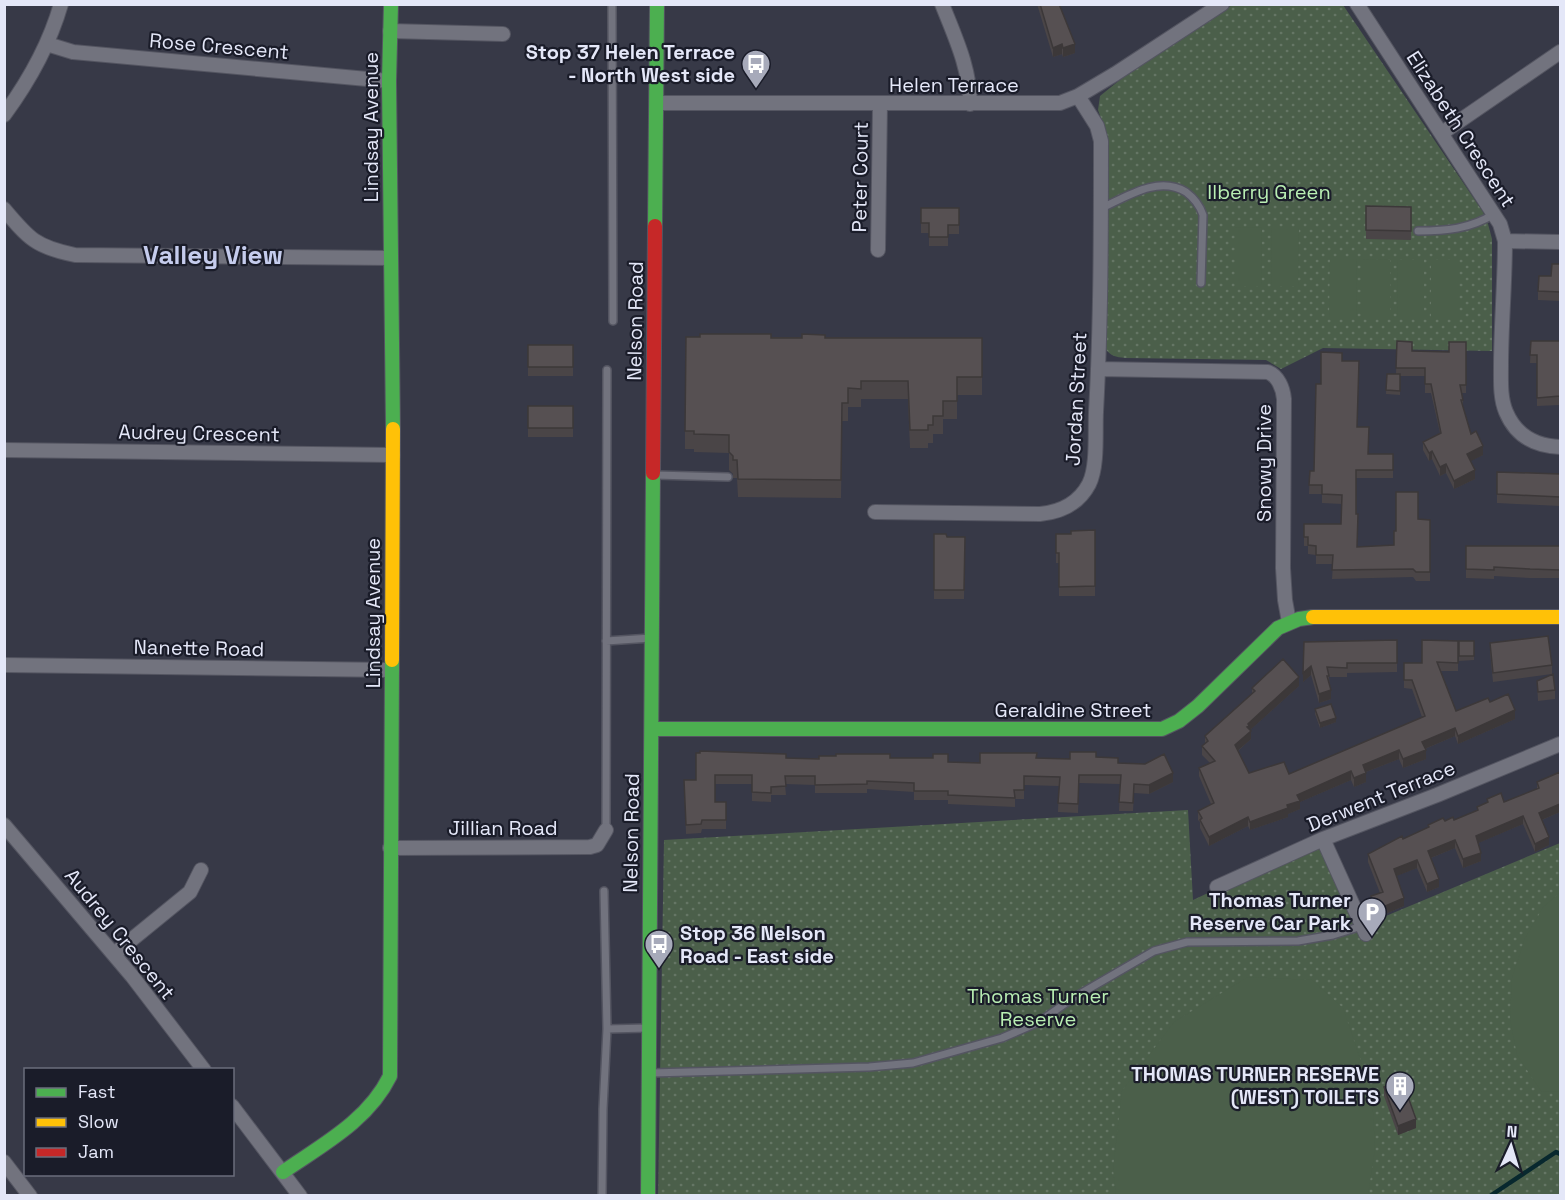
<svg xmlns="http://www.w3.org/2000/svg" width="1565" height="1200" font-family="'Space Grotesk',sans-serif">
<defs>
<pattern id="green-dots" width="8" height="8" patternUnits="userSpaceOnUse" patternTransform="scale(1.5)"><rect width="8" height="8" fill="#4b5f4a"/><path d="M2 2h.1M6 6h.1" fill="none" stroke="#657665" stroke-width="1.8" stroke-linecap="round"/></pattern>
</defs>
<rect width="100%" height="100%" fill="#373947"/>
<path fill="url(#green-dots)" d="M1232,5H1343L1483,212L1488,224L1492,239V351L1323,348L1281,369L1266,360L1125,358C1116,357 1110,356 1105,348L1104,127L1098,110L1100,96L1126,75Z
M1188,810L1193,900L1323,839L1362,926L1560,843V1195L658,1196L664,840Z"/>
<path fill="#4b5f4a" d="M1235,227L1262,228L1261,286H1235Z
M1272,228H1299L1298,286H1271Z
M1330,259H1357L1356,317H1329Z
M1363,259L1390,260V317H1363Z
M1398,260H1424V317H1397Z
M1431,260H1458V318H1431Z
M1560,893V1092L1541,1091L1517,1055L1510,1019L1512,978L1525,938L1544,906Z
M1248,977L1312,980L1343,1008L1372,1094L1375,1149L1368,1195H1116L1113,1169L1122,1091L1174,1022Z"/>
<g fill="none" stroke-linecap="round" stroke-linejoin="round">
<path stroke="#08282e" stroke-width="4.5" d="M1490,1196L1556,1152L1560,1154"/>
<g stroke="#545561" stroke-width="10">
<path id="lane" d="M612,4L613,321
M1100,209C1126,197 1158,175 1186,192C1194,198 1200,206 1203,215L1201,283
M1418,231C1446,231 1470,229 1494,214
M655,475L728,477
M606,641L651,638
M606,830L607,370
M607,1029L648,1028
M651,1073L869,1067L913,1063L1002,1038L1039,1022L1073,998L1154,951L1187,942L1298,941L1333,935L1362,926
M602,1196L603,1109L607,1029L604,891"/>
</g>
<g stroke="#545561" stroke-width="16">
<path id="street" d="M942,4C955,37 970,68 970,104
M1357,4L1500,224L1505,241C1505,283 1501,325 1501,366C1501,381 1500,398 1506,412C1516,436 1536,446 1560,447
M390,31L503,34
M47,44L73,52L389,81
M657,103H1060L1078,96L1115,74L1222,4
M4,115C29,81 49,46 61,4
M1442,133L1560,52
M4,209C29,239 36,247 75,255L391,258
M1505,241L1560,242
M878,250L880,104
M1098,369L1268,372C1278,376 1283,388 1284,399L1283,568L1285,600L1289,622
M4,450L393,455
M875,512L1040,514C1061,512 1079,503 1089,484C1098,466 1095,432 1096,412C1101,322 1101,231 1101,141L1097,126L1078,96
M4,665L392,670
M4,825L132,976L204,1070
M1323,839L1366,934
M390,848L590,847L597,845L606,830
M1217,887L1323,839L1437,795L1560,744
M114,954L190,892L201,870
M232,1106L300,1196
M4,1162L30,1196"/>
</g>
<g stroke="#545561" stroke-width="16">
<path id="fast" d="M391,4L389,81L393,429
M655,226L657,4
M652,729H1162L1179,721L1198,706L1278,628L1299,619L1313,617
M283,1172C322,1145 368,1121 390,1076L392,660
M648,1196L653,473"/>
</g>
<g stroke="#545561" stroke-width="16">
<path id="slow" d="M1313,617H1560
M392,660L393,429"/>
</g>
<g stroke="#545561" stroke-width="16">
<path id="jam" d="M653,473L655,226"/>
</g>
<use href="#lane" stroke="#72737e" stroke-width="7"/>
<use href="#street" stroke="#72737e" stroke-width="14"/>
<use href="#fast" stroke="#4caf50" stroke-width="14"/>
<use href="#slow" stroke="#ffc107" stroke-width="14"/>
<use href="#jam" stroke="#c62828" stroke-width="14"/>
</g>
<path fill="#4a4547" d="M1037,4H1059L1075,53L1063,57L1062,54L1053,57Z
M1366,206L1411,207V240L1366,239Z
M921,208H959V234H948V246H929V233H921Z
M1560,264V301L1538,300V291Z
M700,337L982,338V395H957V419H943V434H933V443H928V448H910L908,399H861V407H848V421H842L841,498L738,497L737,478H733V474L729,470V453L694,452V449H685V431Z
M1397,341L1412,351L1449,352L1466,342V393H1462L1463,400V408L1471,434L1483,455L1470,461L1475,479L1454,489L1446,473L1440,476L1432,459L1429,461L1423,450V442L1440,433L1431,393H1425V376H1400V395L1386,394L1387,374H1396Z
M1531,341H1560V405L1537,406V363H1530Z
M528,345H573V376H528Z
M1342,361L1357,427L1369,454H1393V478H1356L1357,547L1394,545L1396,531L1418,519L1430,520V581H1416L1413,577L1332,579L1333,564H1316V555L1308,554V546H1304V524H1341L1342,504L1322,503V494H1309L1310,471H1314L1321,384Z
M528,406H573V437H528Z
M1497,472L1560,474V506L1497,503Z
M1095,530V596H1059V563H1056V534H1071Z
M934,534L947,537H965L964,599H934Z
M1466,546H1560V578H1530L1494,576V579L1466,578Z
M1397,640V672L1347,673V677H1329L1331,699L1319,703L1311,675L1303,682L1304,642Z
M1458,641V671H1441L1456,711L1490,702L1515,719L1458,744L1455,736L1425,749L1426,759L1403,768L1399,759L1366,772V782L1354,787L1351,780L1300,802V809L1288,814V817L1250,830L1248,826L1209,846L1200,828V822L1198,820V811L1211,804L1199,776V768L1210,763L1202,755V746L1205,744V736L1252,694V688L1299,686L1250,730L1251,739L1238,751L1249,773L1289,774L1422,717L1412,689L1404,688V680L1422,663Z
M1459,641H1474V660L1459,661Z
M1490,643L1552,665V674L1493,682L1490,652Z
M1537,681L1555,690V699L1538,701Z
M1315,709L1336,722L1320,728L1315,714Z
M696,753L786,758H890L948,762L980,763L1036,758L1070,759L1096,757L1118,763L1173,782L1149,794L1134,793L1133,811H1119L1120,784L1079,783L1078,813L1058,812L1059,786L1024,785V799H1015V807L948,804V800H914V792L867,789V793H815V785L785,784L786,795H771V802L752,801V784H715V802H726V829H702L701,833L686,834L684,780H696Z
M1560,772V812L1542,820L1549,845L1535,852L1523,824L1478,843L1481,861L1463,868L1455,848L1431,858L1439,887L1427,892L1417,868L1396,876L1404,906L1376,918L1371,904V896L1380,893L1368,862V854L1428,828V825L1445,821L1454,820L1477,811V807L1487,803V799L1504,802L1537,789V782Z
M1384,1087L1416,1128L1398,1135L1384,1096Z"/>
<path fill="#3c3839" d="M1062,44V54L1053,57V48Z
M1075,44V53L1063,57V48Z
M1483,446V455L1467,463V454Z
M1432,451V459L1429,461V453Z
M1446,464V473L1440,476V467Z
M1475,470V479L1454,489V481Z
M1311,666V675L1303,682V673Z
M1299,677V686L1249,731H1251V739L1235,753V745L1248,724Z
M1331,690V699L1319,703V694Z
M1515,710V719L1458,744V736Z
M1336,718V722L1320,728V723Z
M1455,728V736L1422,750V742Z
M1399,750V759L1363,773V765Z
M1426,750V759L1403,768V759Z
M1351,771V780L1300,802V809L1288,814V817L1250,830V822L1287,805L1297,795Z
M1173,773V782L1149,794V785Z
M1366,773V782L1354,787V778Z
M1560,804V812L1539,821V813Z
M1523,816V824L1476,844V836Z
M1248,817V826L1209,846V837Z
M1549,837V845L1535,852V844Z
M1455,840V848L1428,859V851Z
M1481,853V861L1463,868V859Z
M1417,860V868L1394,877V869Z
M1439,879V887L1427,892V884Z
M1404,898V906L1376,918V910Z
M1416,1119V1128L1398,1135V1126Z"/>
<path fill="#565052" stroke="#3c3839" stroke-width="1.5" d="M1040,4H1059L1075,44L1063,48L1062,44L1053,48Z
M1366,206L1411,207V231L1366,230Z
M921,208H959V225H948V237H929V223H921Z
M1552,264H1560V292L1538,291L1539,276H1551Z
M700,334H771V338H802V334L825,335V338H982V377H957V401H943V416H933V425H928V430H910L908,381H861V389L848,388V403H842L841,480L738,479L737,460H733V456L729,452V435L694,434V431H685L686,337H700Z
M1397,341L1412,342V351L1449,352V342H1466V385H1460L1463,400H1461L1471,434L1476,431L1483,446L1467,454L1475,470L1454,481L1446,464L1440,467L1432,451L1429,453L1423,442L1441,433L1431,384H1425V368H1396Z
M1531,341H1560V396L1537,398V355H1530Z
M528,345H573V367H528Z
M1321,352L1342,353V361H1359L1357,427H1369L1368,454H1393V470H1356V514H1358L1357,547L1394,545V531H1396V492H1418V519L1430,520V572H1416L1413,569L1332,570L1333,555H1316V546L1308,545V537H1304V524H1341L1342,495L1322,494V485H1309L1310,471H1314L1316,384H1321Z
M1387,374H1400V391L1386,390Z
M528,406H573V428H528Z
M1497,472L1560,474V497L1497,494Z
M1095,530V586L1059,587V553H1056V534H1071V531Z
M934,534H946L947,537H965L964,590H934Z
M1466,546H1560V570L1530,569L1494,567V570L1466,569Z
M1548,636L1552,665L1493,673L1490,643Z
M1397,640V663H1347V668L1327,667L1329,676H1327L1331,690L1319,694L1311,666L1303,673L1304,642Z
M1422,640L1458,641V663L1437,662L1456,711L1488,698L1490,702L1508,694L1515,710L1458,736L1455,728L1422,742L1426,750L1403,759L1399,750L1363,765L1366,773L1354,778L1351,771L1297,795L1300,801L1287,805L1288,808L1250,822L1248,817L1209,837L1200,820L1202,818L1198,811L1214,803L1199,768L1215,761L1202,746L1208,741L1205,736L1255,691L1252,688L1283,659L1299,677L1248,724L1249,726L1247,727L1251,731L1235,745L1249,773L1284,762L1289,774L1425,716L1412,680H1404V663H1422Z
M1459,641H1474V656H1459Z
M1553,674L1555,690L1538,692L1537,681Z
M1331,704L1336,718L1320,723L1315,709Z
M700,751L786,754V758L819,759V756H836V754H890V758H933V754H948V762L980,763V753H1037L1036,758L1070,759V752H1096V757L1118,758V763L1145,764L1164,754L1173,773L1149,785L1134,784L1133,803L1119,802L1121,775H1079L1078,804L1058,803L1060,777L1024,776V790H1014L1015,798L948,795V791H914V783L867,781V784L815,785V776H785L786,786L771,787V793L752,792V775H715V802H726V820H702L701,824L686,825L684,780H696V753H700Z
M1560,772V804L1539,813L1549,837L1535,844L1523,816L1476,836L1481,853L1463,859L1455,840L1428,851L1439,879L1427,884L1417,860L1394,869L1404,898L1376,910L1371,896L1383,892L1368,854L1402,836L1403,839L1429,827L1428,825L1443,818L1445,821L1453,817L1454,820L1478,810L1477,807L1488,802L1487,799L1501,793L1504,802L1539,788L1537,782Z
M1402,1080L1416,1119L1398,1126L1384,1087Z"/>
<defs>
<g id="bus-pin" transform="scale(1.5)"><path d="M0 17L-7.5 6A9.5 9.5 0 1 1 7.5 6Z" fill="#a7aaba" stroke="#1a1c29"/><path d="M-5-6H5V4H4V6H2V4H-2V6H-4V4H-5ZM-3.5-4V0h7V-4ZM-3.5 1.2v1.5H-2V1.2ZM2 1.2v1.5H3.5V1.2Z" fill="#fff"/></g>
<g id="parking-pin" transform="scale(1.5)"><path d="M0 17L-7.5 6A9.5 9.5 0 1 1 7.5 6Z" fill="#a7aaba" stroke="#1a1c29"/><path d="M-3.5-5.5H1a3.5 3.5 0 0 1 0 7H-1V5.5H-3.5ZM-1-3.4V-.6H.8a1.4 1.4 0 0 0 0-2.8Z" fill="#fff"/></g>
<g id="building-pin" transform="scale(1.5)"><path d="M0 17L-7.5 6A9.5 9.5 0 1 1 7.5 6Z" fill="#a7aaba" stroke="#1a1c29"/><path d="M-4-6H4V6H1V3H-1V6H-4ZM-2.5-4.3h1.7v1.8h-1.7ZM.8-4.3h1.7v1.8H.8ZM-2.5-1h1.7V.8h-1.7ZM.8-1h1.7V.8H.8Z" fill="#fff"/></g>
</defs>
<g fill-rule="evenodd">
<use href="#bus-pin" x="756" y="64"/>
<use href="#parking-pin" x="1372" y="912"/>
<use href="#bus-pin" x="659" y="944"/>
<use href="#building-pin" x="1400" y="1086"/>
</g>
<g text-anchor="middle" stroke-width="4.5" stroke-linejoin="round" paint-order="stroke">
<g font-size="20" fill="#e4e7f8" stroke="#1a1c29">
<text transform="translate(219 46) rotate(5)" y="7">Rose Crescent</text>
<text x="954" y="92">Helen Terrace</text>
<text transform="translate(371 127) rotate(-90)" y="7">Lindsay Avenue</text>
<text transform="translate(1461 129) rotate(57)" y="7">Elizabeth Crescent</text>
<text transform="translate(860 177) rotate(-89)" y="7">Peter Court</text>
<text transform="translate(635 321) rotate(-89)" y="7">Nelson Road</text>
<text transform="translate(1076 399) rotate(-87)" y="7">Jordan Street</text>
<text transform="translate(199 433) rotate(1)" y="7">Audrey Crescent</text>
<text transform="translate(1264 463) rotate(-90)" y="7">Snowy Drive</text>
<text transform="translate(373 613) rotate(-90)" y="7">Lindsay Avenue</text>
<text transform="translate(199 648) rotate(1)" y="7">Nanette Road</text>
<text x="1073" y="717">Geraldine Street</text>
<text transform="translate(1381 796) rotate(-22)" y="7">Derwent Terrace</text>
<text x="503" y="835">Jillian Road</text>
<text transform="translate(631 833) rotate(-89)" y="7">Nelson Road</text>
<text transform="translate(120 934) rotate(51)" y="7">Audrey Crescent</text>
</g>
<g font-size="20" font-weight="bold" fill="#e4e7f8" stroke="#1a1c29" text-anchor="end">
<text x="735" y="59">Stop 37 Helen Terrace<tspan x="735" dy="23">- North West side</tspan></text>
<text x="1351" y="907">Thomas Turner<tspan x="1351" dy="23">Reserve Car Park</tspan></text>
<text x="680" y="940" text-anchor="start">Stop 36 Nelson<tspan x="680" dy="23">Road - East side</tspan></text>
<text x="1379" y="1081">THOMAS TURNER RESERVE<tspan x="1379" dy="23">(WEST) TOILETS</tspan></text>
</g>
<g font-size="20" fill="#b9eeb3" stroke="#1a1c29">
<text x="1269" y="199">Ilberry Green</text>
<text x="1038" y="1003">Thomas Turner<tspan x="1038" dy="23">Reserve</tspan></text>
</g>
<g font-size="26" font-weight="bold" fill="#c5cced" stroke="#1a1c29">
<text x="213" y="264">Valley View</text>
</g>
</g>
<rect width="1565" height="1200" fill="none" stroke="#e4e7f8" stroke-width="12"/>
<rect x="24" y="1068" width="210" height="108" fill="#1a1c29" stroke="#6b6d7c" stroke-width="1.5"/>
<rect x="36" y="1088" width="30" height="9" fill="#4caf50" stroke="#6b6d7c" stroke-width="1.5"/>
<text x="78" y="1098" font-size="18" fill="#e4e7f8">Fast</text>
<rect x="36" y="1118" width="30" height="9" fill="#ffc107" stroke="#6b6d7c" stroke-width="1.5"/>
<text x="78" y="1128" font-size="18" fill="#e4e7f8">Slow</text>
<rect x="36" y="1148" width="30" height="9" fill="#c62828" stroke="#6b6d7c" stroke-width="1.5"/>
<text x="78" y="1158" font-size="18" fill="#e4e7f8">Jam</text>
<g transform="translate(1511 1146) rotate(4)" stroke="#1a1c29" stroke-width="4.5" paint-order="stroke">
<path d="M0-4.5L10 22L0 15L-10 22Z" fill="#e4e7f8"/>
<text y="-9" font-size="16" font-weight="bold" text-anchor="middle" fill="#e4e7f8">N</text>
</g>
</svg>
